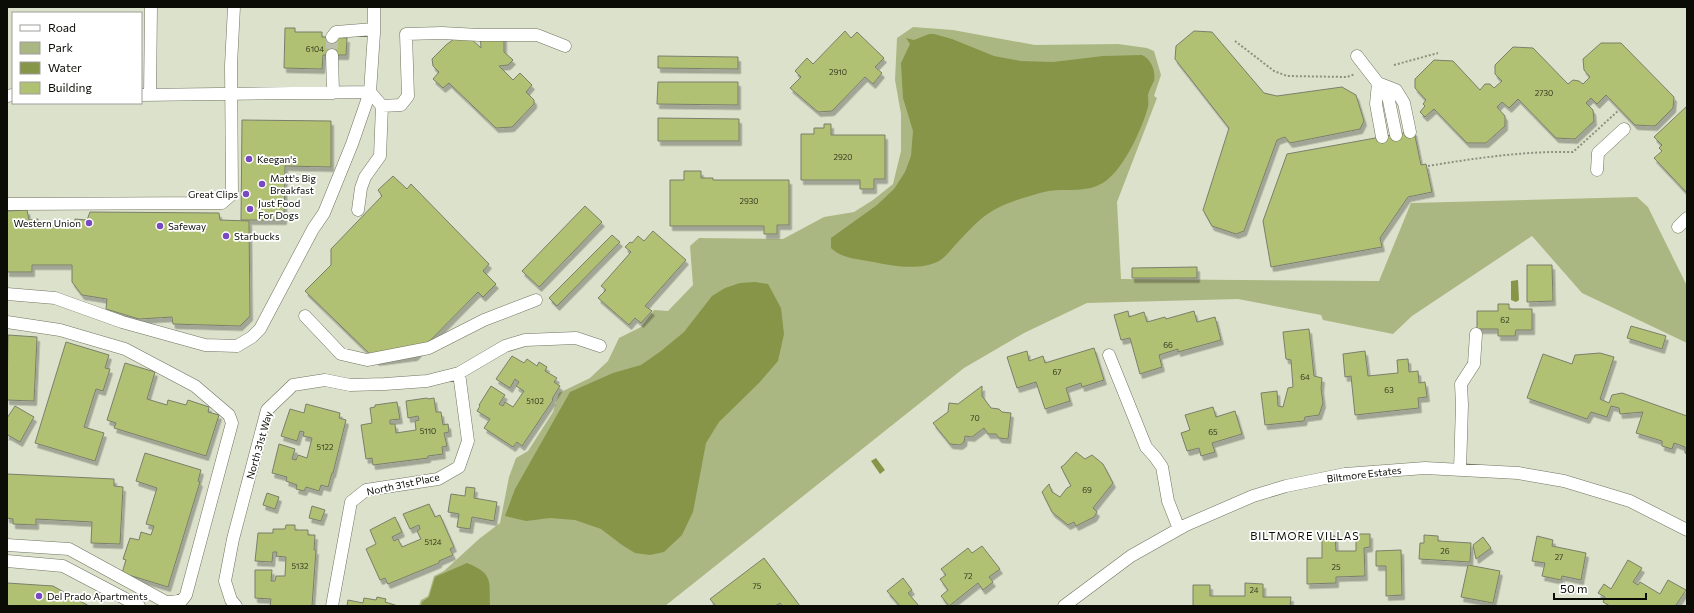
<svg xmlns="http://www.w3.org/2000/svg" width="1694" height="613" font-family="Commissioner,sans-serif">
<defs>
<filter id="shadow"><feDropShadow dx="2.5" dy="4.5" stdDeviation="0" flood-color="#0004"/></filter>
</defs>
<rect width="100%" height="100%" fill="#dce1cb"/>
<path fill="#abb782" d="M913,27L953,30L1035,45L1118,44L1147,48L1154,51L1161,75L1154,96L1157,98L1117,202L1121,279L1379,281L1411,203L1637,197L1648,207L1687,286V343L1582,293L1532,236L1412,316L1393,334L1323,320L1321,315L1238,299L1087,303L1024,333L964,368L665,606H419L421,600L428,596L434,576L444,571L479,539L500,523L509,477L516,458L528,451L553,412L559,393L590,378L608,361L619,338L641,327L654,310L668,311L693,285L690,246L699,238L783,239L824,217L854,212L873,200L893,184L901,151V114L895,80L897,38Z"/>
<path fill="#869548" d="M929,34H934L952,39L994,56L1021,61L1053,62L1103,56L1142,55C1151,59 1156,71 1154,81C1152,85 1149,90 1148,95C1148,99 1149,103 1148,107C1142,129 1125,166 1107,180C1089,194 1069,188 1049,191C1038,193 1027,197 1017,200C987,210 979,220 958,242C952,248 947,256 939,261C920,271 893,266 873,262C859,259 842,259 831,248V238L877,205L894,189L905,172L911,156L913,131L903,98L901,63L910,44L906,38L914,40Z
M1518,280L1519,300L1516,302L1511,300V281Z
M755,282L768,284L781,308L784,334L778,361L759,383L719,422L706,443L693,512L682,535L664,552L650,555L635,553L622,545L601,529L575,520L550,518L526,521L505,516L515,489L570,392L613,373L641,365L661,351L684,332L712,296L725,288L740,283Z
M876,458L885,470L880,474L871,461Z
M467,563C494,574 489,581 490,606H421L422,602L429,597L435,577Z"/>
<path fill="#b1c173" stroke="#7a7f6a" filter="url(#shadow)" d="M285,28H295V32H322V37L347,38L346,55H323L322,69L284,68Z
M845,31L851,38L857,32L884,58L875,67L882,73L873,84L865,77L832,111L818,112L790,88L801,77L795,71L807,58L813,64Z
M1194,31L1212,32L1264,93L1277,96L1342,87L1356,95L1364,121L1360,129L1290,143L1285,137L1277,140L1244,231L1236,234L1212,226L1203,210L1229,128L1175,59L1176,46Z
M480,32L504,35V52L513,60L508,65L499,66L513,80L520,73L532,85L526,92L534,100V104L512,127L496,128L449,83L443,88L433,79L439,72L433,66L432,59L446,45L454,39L470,38L481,48Z
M1601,43H1621L1674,97L1673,108L1655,126L1635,125L1606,95L1597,104L1591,98L1586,103L1593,110L1594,121L1575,139L1556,138L1518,99L1509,108L1502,102L1497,107L1505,116V126L1486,143H1467L1434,109L1425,117L1420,112L1425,106L1423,104L1426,100L1415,88V79L1434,60L1453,61L1480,90L1485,84H1490L1494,88L1502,81L1495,74V65L1513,47L1533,48L1568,84L1573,80L1579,81L1583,84L1590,77L1584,70L1583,59Z
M658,56L738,57V69L658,68Z
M658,82H738V105L657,104Z
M1687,106V193L1654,158L1662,151L1659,148L1662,145L1654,137Z
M658,118L739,119V141H658Z
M242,120L331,121V167L285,166L284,220H241Z
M824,124H831V135H885V179H874V189H860V180H801V134H814V128H824Z
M1414,131L1421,165L1426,164L1432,192L1408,197L1380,238L1382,247L1271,267L1263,221L1287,154Z
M684,171H701V178H713V180H789V225H777V234H764V226H670V180H684Z
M393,176L407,189L411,184L489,264L483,271L496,284L483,297L478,292L415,356L377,361L305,291L331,265V249L382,196L378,190Z
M585,206L602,222L539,287L522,271Z
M27,210L29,220L38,219V226H75V219L87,220L90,212L219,213L220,220L249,221L250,316L240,326L173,324L172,317L139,319L106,309L107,299L82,295L72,282V265H32V272H7V211Z
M653,231L686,260L645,306L652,311L641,323L635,318L629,325L598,298L606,290L601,286L631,252L625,247L630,242L632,243L638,236L644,241Z
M612,235L620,242L557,306L549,298Z
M1527,265H1552L1553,301L1527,302Z
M1197,267V278H1132V268Z
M1498,304H1509V309H1532V330H1516L1515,336H1498V329H1477V311H1498Z
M1128,311L1129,317L1144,312L1147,322L1165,317L1166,319L1194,311L1197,322L1215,317L1221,340L1178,352V349L1159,355L1162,367L1140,374L1130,338L1121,340L1114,315Z
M1631,326L1666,336L1662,349L1627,338Z
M1309,329L1314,376L1322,378L1321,388L1323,403L1319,415L1305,417L1304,421L1265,425L1261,393L1277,391L1278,406L1283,407L1288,388L1293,387L1291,360L1286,359L1283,332Z
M8,335L37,337L34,401L7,400Z
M66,342L109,355L105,368L110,369L103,391L96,389L84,427L104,433L95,461L35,443Z
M1094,348L1104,380L1082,387L1081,383L1066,388L1070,401L1045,409L1036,382L1017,388L1007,357L1027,351L1029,361L1043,356L1045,363Z
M1365,351L1368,376L1398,373L1397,360L1408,359L1409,372L1418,371L1419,383L1425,382L1427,397L1418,398L1419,408L1355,415L1351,376L1345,377L1343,354Z
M1600,353L1614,357L1600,399L1609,403L1612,395L1622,393L1687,416V454L1685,453V447L1674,443L1672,449L1662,446V441L1636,433L1643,412L1620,414L1619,408L1611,406L1607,417L1591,412L1587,419L1527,398L1543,354L1572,364L1575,355Z
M512,356L524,363L527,359L537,366L539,362L547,367L545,371L557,378L554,382L560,386L552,399L553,400L522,446L517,442L513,447L484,428L490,419L477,411L480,406L479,405L491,386L505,395L499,404L503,406L505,402L513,407L524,391L516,386L519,382L515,379L510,388L496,379Z
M125,363L155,372L147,399L167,405L168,400L186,405L188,400L209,407L208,412L219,415L206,456L114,428L116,423L107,420Z
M982,386V396L991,408L999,409L1002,412L1011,413L1008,439L999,438L996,434H988L984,428L972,437L965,436L964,442L960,445L950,444L933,423L948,412L949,403L958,404Z
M427,398L428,399L434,398L436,412H441L443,425L448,424L449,432L444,433L447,446L442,447L443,454L428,456V458L373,465L372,458L366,459L361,425L372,423L370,408L375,407V405L397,402L400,419L390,420V424H395L396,433L416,430L415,421L419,420L418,416L408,418L406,401Z
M306,404L340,413L339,418L346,420L333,473H332L328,487L321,485L319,491L306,487L304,491L296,489L297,485L286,481L287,477L272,473L279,444L295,449L292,459L296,460L298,455L307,458L312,438L303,436L304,432L300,431L297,441L281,436L290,409L304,413Z
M15,406L34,417L20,442L8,435L7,436V418Z
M1213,407L1216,417L1235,411L1242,434L1212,443L1215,452L1201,456L1199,448L1187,451L1181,433L1190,430L1185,415Z
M1076,452L1085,459L1092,455L1103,464L1113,483L1093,508L1097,512L1094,517L1076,526L1074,522L1068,525L1052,512L1042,492L1049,484L1052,492L1060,497L1067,488L1071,486L1061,467L1064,465Z
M145,453L201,470L198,481L200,482L168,587L122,573L126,560L123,559L130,538L139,540L141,532L151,535L154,526L146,524L157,488L136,481Z
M7,474L114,479V486L123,487L120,544L91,543L92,522L36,519V525L13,524V519L7,518Z
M466,487L475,488L474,498L497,502L494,521L472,517L470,529L457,527L459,514L448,512L451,494L465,496Z
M267,493L279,497L275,509L263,505Z
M429,504L435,517L440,515L454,547L450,549L453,555L439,561V563L388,584L385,578L380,580L366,549L376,544L370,530L395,517L402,532L392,537L394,541L398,539L402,547L421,539L417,531L420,529L419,525L410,529L403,514Z
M312,506L325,510L321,521L309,518Z
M286,525H295V530H308V535H315L314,550H316L312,606H270L271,599L255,598V570H272L271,581H275L276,576H285L286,557L276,556L277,552H273L272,562L255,561L258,533H273V529H285Z
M1356,534H1370V547L1364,548L1365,576L1336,577V583L1307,584V558H1322V536H1335L1336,551H1356Z
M1424,535L1438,536V541L1471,543L1470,562L1419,559L1420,543H1424Z
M1537,536L1553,540L1552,546L1586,553L1581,580L1562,576L1561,580L1542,576L1545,563L1532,561Z
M1483,537L1491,548L1476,559L1473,545Z
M982,546L1000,569L989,577L993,582L983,590L978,583L949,606L941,596L948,590L940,579L946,575L941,569L968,548L972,553Z
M1401,550L1402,595L1386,596V566H1376V551Z
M764,558L800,606H782L780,603L775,606H716L710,599Z
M1628,560L1642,568L1633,582L1638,585L1640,582L1660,594L1668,580L1686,590L1676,605L1678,606H1610L1603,602L1605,597L1598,593L1604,584L1611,589Z
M1468,565L1500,571L1493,603L1461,597Z
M903,578L912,590L908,593L919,606H900L887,591Z
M7,583L53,586L89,606H7Z
M1245,583L1263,584V597H1291L1290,606H1193V585H1210V596H1245Z
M377,597L386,599L385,602L398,606H347L348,600L363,603L364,598L376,600Z"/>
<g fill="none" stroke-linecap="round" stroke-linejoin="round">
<path stroke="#bdc1ad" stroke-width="12" stroke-dasharray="12 6" stroke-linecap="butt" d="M332,37V55"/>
<g stroke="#707460" stroke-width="13">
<path id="minor" d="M332,37L336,32L374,29
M332,55L333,93
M1357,56L1388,96L1396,135
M141,95L370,92L382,106L401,105L408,96L406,34L442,33L479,35H537L565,46
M150,95L151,7
M7,96L13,95
M1382,137L1376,104L1378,83L1396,90L1404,103L1410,132
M1597,170L1598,153L1624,129
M7,204L222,203L232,194L231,65L234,7
M358,210L361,188L365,177L380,156L382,106
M1678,227L1687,218
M7,294L55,298L122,322L205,345L237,346L252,337L260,329L313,229L324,213L352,144L370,92L374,33V7
M305,316L341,354L367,360L429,348L484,320L536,300
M7,322L60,330L125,349L195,386L229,415L232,423L186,595L183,599L178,601L180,606
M1109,355L1146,447L1155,457L1162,467L1168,501L1179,529
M1460,470L1462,405L1461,384L1474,364L1476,334
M7,545L69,549L166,602H173L178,601
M7,561L63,566L139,606
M236,606L231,600L225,581L233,539L267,410L293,385L325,380L350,385L385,384L427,381L459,373L505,346L525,340L576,338L600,346
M332,606L351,502L366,490L438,479L459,467L468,441L459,373
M1064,606L1131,556L1186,525L1253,496L1286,486L1345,474L1425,468L1518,473L1564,481L1630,501L1687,530"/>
</g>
<path stroke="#8d9080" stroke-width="2" stroke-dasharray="2 2" stroke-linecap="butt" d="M1235,41L1274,71L1287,76L1347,77L1355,74
M1394,65L1438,53
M1428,166C1476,158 1524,151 1573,152L1619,110"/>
<use href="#minor" stroke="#fff" stroke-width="12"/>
</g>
<g fill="#7949c1" stroke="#fff" stroke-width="1.5">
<circle cx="249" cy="159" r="4"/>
<circle cx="262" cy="184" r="4"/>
<circle cx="246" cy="194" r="4"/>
<circle cx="250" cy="209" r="4"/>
<circle cx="89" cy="223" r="4"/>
<circle cx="160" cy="226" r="4"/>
<circle cx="226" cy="236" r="4"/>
<circle cx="39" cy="596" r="4"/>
</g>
<g text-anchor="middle" stroke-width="3.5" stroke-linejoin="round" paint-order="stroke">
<g font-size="8" fill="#343920">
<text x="315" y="52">6104</text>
<text x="838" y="75">2910</text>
<text x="1544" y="96">2730</text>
<text x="843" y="160">2920</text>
<text x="749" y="204">2930</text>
<text x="1505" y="323">62</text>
<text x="1168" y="348">66</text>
<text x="1057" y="375">67</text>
<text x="1305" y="380">64</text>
<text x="1389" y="393">63</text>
<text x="535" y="404">5102</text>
<text x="975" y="421">70</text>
<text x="428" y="434">5110</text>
<text x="1213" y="435">65</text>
<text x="325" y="450">5122</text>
<text x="1087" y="493">69</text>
<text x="433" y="545">5124</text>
<text x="1445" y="554">26</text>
<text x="1559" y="560">27</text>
<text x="300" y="569">5132</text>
<text x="1336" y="570">25</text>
<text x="968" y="579">72</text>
<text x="757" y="589">75</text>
<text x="1254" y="593">24</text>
</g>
<g font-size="10" fill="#0b0c05" stroke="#fff" text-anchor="start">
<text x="257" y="163">Keegan's</text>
<text x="270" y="182">Matt's Big<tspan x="270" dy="12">Breakfast</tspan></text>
<text x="238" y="198" text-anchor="end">Great Clips</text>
<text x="258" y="207">Just Food<tspan x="258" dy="12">For Dogs</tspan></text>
<text x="81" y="227" text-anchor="end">Western Union</text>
<text x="168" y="230">Safeway</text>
<text x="234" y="240">Starbucks</text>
<text x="47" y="600">Del Prado Apartments</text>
</g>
<g font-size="10" fill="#0b0c05" stroke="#fff">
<text transform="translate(259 445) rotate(-74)" y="4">North 31st Way</text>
<text transform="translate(1364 474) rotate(-7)" y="4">Biltmore Estates</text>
<text transform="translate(403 484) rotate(-12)" y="4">North 31st Place</text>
</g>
<g font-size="11" letter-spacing="1" fill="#0b0c05" stroke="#fff">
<text x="1305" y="540">BILTMORE VILLAS</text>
</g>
</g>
<rect width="1694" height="613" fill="none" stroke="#0b0c05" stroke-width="16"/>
<rect x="12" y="12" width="130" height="92" fill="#ffffff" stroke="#9d9e9b"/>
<rect x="20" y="25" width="20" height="6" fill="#ffffff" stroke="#9d9e9b"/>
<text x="48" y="32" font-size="12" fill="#0b0c05">Road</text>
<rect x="20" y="42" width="20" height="12" fill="#abb782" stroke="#9d9e9b"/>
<text x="48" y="52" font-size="12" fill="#0b0c05">Park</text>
<rect x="20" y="62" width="20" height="12" fill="#869548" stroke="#9d9e9b"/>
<text x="48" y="72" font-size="12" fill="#0b0c05">Water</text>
<rect x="20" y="82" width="20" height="12" fill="#b1c173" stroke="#9d9e9b"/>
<text x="48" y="92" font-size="12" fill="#0b0c05">Building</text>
<path d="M1554 593v6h92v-6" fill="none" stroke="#0b0c05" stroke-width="2"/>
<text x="1560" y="593" font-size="12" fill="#0b0c05" stroke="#ffffff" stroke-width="3" paint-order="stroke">50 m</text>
</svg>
